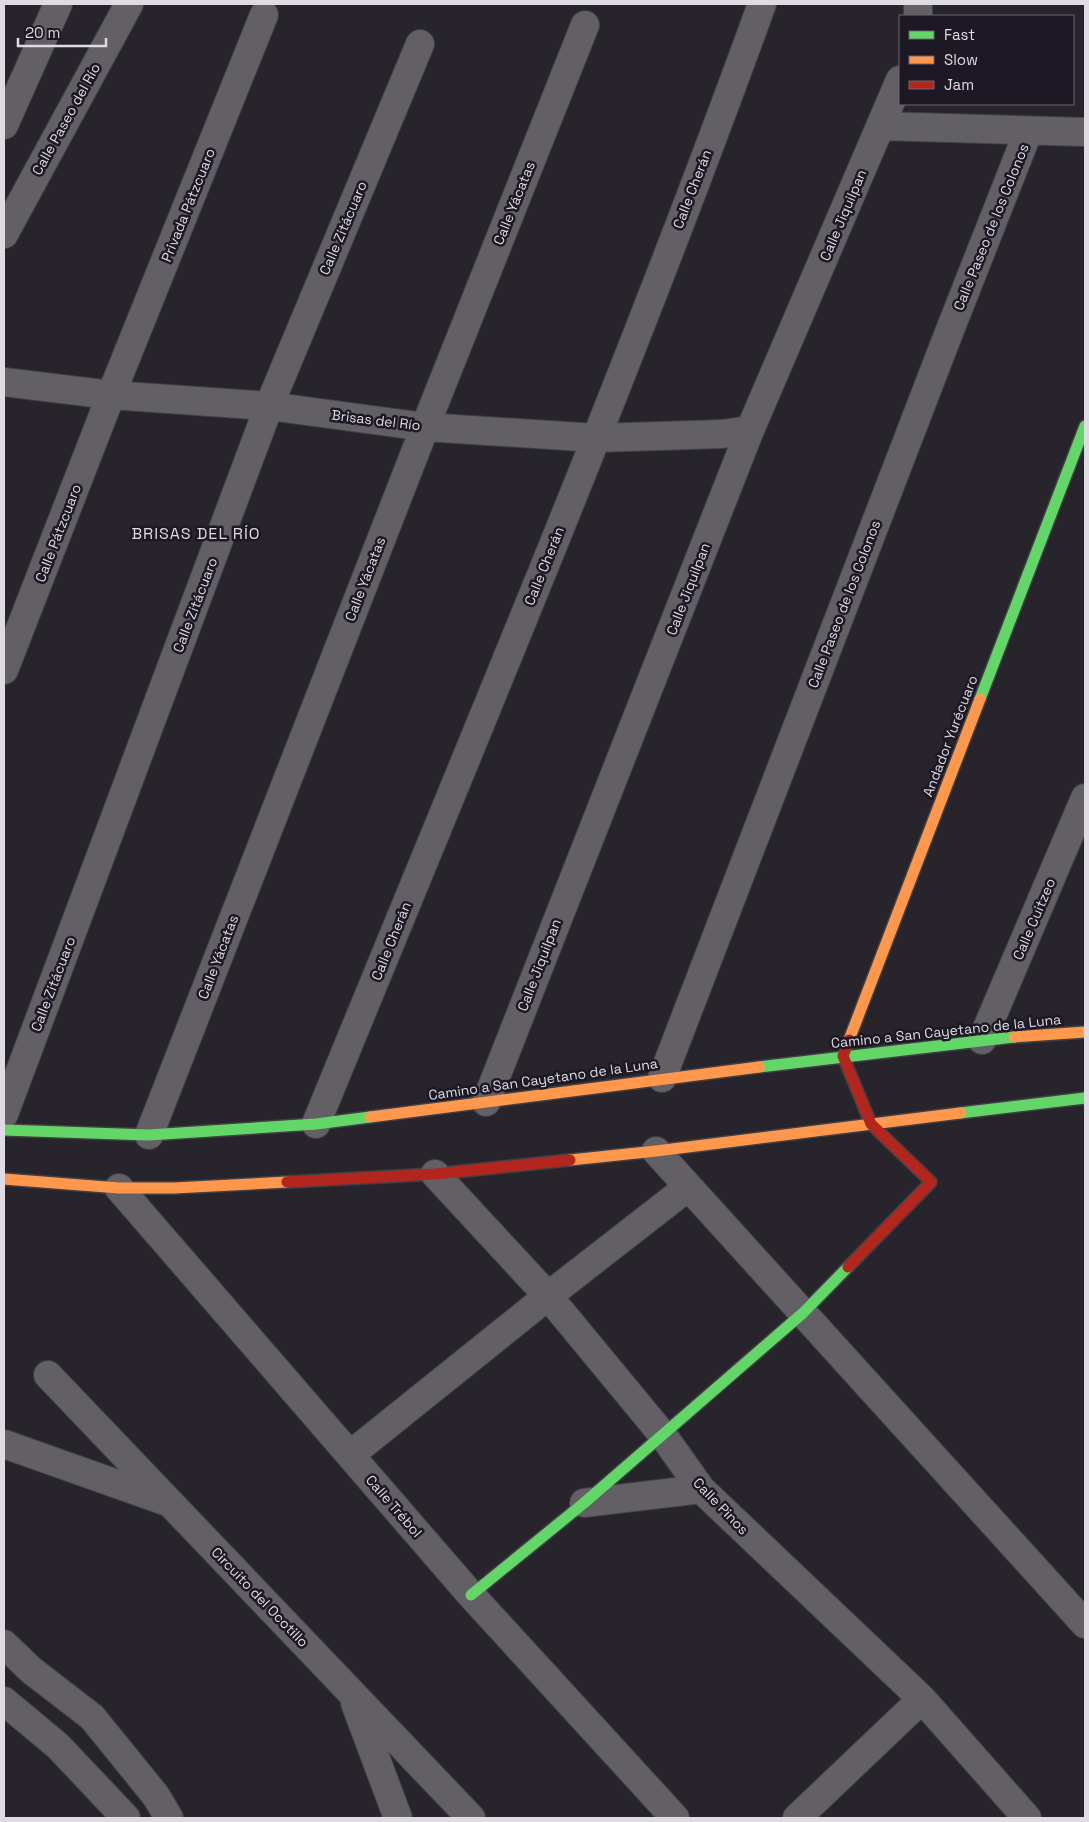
<svg xmlns="http://www.w3.org/2000/svg" width="1089" height="1822" font-family="'Space Grotesk',sans-serif">
<rect width="100%" height="100%" fill="#27252b"/>
<g fill="none" stroke-linecap="round" stroke-linejoin="round">
<g stroke="#414045" stroke-width="30">
<path id="street" d="M918,16V4
M4,125L58,4
M881,126L1085,132
M4,234L129,4
M4,382L111,395L269,406L425,427L596,438L722,434L750,430
M4,670L111,395L264,15
M982,1040L1085,798
M662,1078L948,335L1028,132
M486,1102L750,430L900,80
M4,1114L269,406L420,44
M316,1124C468,752 625,382 762,4
M149,1135L425,427L585,25
M656,1151L1085,1624
M435,1174L548,1296L662,1434L701,1489L922,1699L1027,1818
M119,1188L471,1595L675,1818
M48,1375L471,1818
M4,1444L165,1501
M350,1455L548,1296L688,1187
M584,1503L701,1489
M4,1644L31,1670L92,1717L156,1796L169,1818
M4,1701L58,1746L126,1818
M355,1703L398,1818
M797,1818L922,1699"/>
</g>
<g stroke="#414045" stroke-width="14">
<path id="fast" d="M980,699L1085,426
M759,1067L1014,1037
M960,1113L1085,1098
M4,1130L149,1135L316,1124L370,1117
M471,1595L584,1503L803,1313L848,1267"/>
</g>
<g stroke="#414045" stroke-width="14">
<path id="slow" d="M1014,1037L1085,1032
M849,1040L980,699
M370,1117L759,1067
M570,1160L656,1151L960,1113
M4,1179L119,1188H174L287,1182"/>
</g>
<g stroke="#414045" stroke-width="14">
<path id="jam" d="M287,1182L435,1174L570,1160
M848,1267L931,1182L871,1124L843,1056L849,1040"/>
</g>
<use href="#street" stroke="#626065" stroke-width="28"/>
<use href="#fast" stroke="#63d668" stroke-width="11"/>
<use href="#slow" stroke="#ff974d" stroke-width="11"/>
<use href="#jam" stroke="#b3261e" stroke-width="11"/>
</g>
<g text-anchor="middle" stroke-width="5" stroke-linejoin="round" paint-order="stroke">
<g font-size="14" fill="#dedbe3" stroke="#1d1924">
<text transform="translate(66 119) rotate(-61)" y="5">Calle Paseo del Río</text>
<text transform="translate(692 189) rotate(-69)" y="5">Calle Cherán</text>
<text transform="translate(514 203) rotate(-68)" y="5">Calle Yácatas</text>
<text transform="translate(188 205) rotate(-68)" y="5">Privada Pátzcuaro</text>
<text transform="translate(843 215) rotate(-67)" y="5">Calle Jiquilpan</text>
<text transform="translate(991 227) rotate(-68)" y="5">Calle Paseo de los Colonos</text>
<text transform="translate(343 228) rotate(-67)" y="5">Calle Zitácuaro</text>
<text transform="translate(376 420) rotate(7)" y="5">Brisas del Río</text>
<text transform="translate(58 533) rotate(-69)" y="5">Calle Pátzcuaro</text>
<text transform="translate(544 566) rotate(-68)" y="5">Calle Cherán</text>
<text transform="translate(365 579) rotate(-69)" y="5">Calle Yácatas</text>
<text transform="translate(688 589) rotate(-69)" y="5">Calle Jiquilpan</text>
<text transform="translate(844 604) rotate(-69)" y="5">Calle Paseo de los Colonos</text>
<text transform="translate(195 605) rotate(-69)" y="5">Calle Zitácuaro</text>
<text transform="translate(950 736) rotate(-69)" y="5">Andador Yurécuaro</text>
<text transform="translate(1034 919) rotate(-67)" y="5">Calle Cuitzeo</text>
<text transform="translate(391 941) rotate(-68)" y="5">Calle Cherán</text>
<text transform="translate(218 957) rotate(-69)" y="5">Calle Yácatas</text>
<text transform="translate(539 965) rotate(-69)" y="5">Calle Jiquilpan</text>
<text transform="translate(53 984) rotate(-69)" y="5">Calle Zitácuaro</text>
<text transform="translate(946 1031) rotate(-6)" y="5">Camino a San Cayetano de la Luna</text>
<text transform="translate(543 1079) rotate(-8)" y="5">Camino a San Cayetano de la Luna</text>
<text transform="translate(394 1506) rotate(49)" y="5">Calle Trébol</text>
<text transform="translate(721 1506) rotate(46)" y="5">Calle Pinos</text>
<text transform="translate(260 1597) rotate(46)" y="5">Circuito del Ocotillo</text>
</g>
<g font-size="16" letter-spacing="1" fill="#dedbe3" stroke="#1d1924">
<text x="196" y="539">BRISAS DEL RÍO</text>
</g>
</g>
<rect width="1089" height="1822" fill="none" stroke="#dedbe3" stroke-width="10"/>
<rect x="899" y="15" width="175" height="90" fill="#1d1924" stroke="#6a6770"/>
<rect x="909" y="31" width="25" height="8" fill="#63d668" stroke="#6a6770"/>
<text x="944" y="40" font-size="15" fill="#dedbe3">Fast</text>
<rect x="909" y="56" width="25" height="8" fill="#ff974d" stroke="#6a6770"/>
<text x="944" y="65" font-size="15" fill="#dedbe3">Slow</text>
<rect x="909" y="81" width="25" height="8" fill="#b3261e" stroke="#6a6770"/>
<text x="944" y="90" font-size="15" fill="#dedbe3">Jam</text>
<path d="M18 38v8h88v-8" fill="none" stroke="#dedbe3" stroke-width="2.5"/>
<text x="25" y="38" font-size="15" fill="#dedbe3" stroke="#1d1924" stroke-width="4" paint-order="stroke">20 m</text>
</svg>
